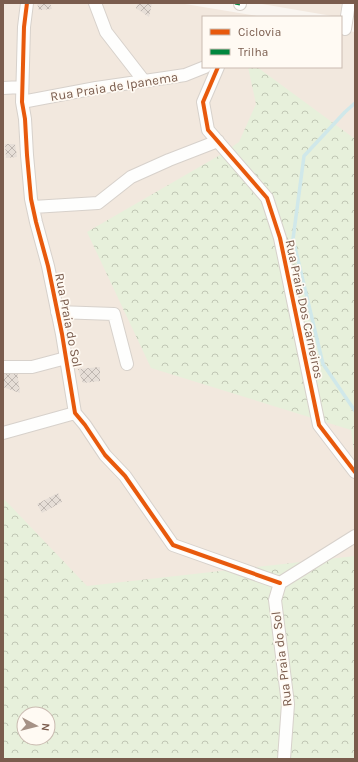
<svg xmlns="http://www.w3.org/2000/svg" width="358" height="762" font-family="Karla,sans-serif">
<defs>
<pattern id="forest-crowns" width="20" height="18" patternUnits="userSpaceOnUse"><rect width="20" height="18" fill="#e7f0db"/><path d="M2 6a3 3 0 1 1 6 0M12 15a3 3 0 1 1 6 0" fill="none" stroke="#c0c6b4"/></pattern>
<pattern id="building-cross-hatch" width="8" height="8" patternUnits="userSpaceOnUse"><rect width="8" height="8" fill="#e6ded7"/><path d="M0 0l8 8M0 8l8-8" fill="none" stroke="#bfb7b1"/></pattern>
</defs>
<rect width="100%" height="100%" fill="#f9f5f0"/>
<path fill="#f2e8de" d="M3,3H179L263,17H203V67H341V30L355,32V729L124,670L3,538Z
M256,3H342L340,17H338Z"/>
<path fill="url(#forest-crowns)" fill-rule="evenodd" d="M248,67H257L355,139V459L351,430L151,368L87,232L220,155L239,142L256,104Z
M3,498L87,586L355,556V759H3ZM24,714H48V738H24Z"/>
<g fill="none" stroke-linecap="round" stroke-linejoin="round">
<path stroke="#d0e8ea" stroke-width="3.5" d="M355,103L345,112L304,156L293,239L323,364L355,411"/>
</g>
<path fill="url(#building-cross-hatch)" d="M37,3H50L52,9L39,10Z
M138,3H152L149,17L136,8Z
M5,144H15L17,157L6,158Z
M100,367V381L83,383L78,369Z
M3,371H17L20,393L3,387Z
M58,493L62,502L42,513L37,504Z"/>
<g fill="none" stroke-linecap="round" stroke-linejoin="round">
<g stroke="#d7d1cb" stroke-width="14">
<path id="minor" d="M27,3L24,27L22,102L25,119L27,155L31,199L36,222L48,266L62,334L75,413L85,425L105,455L125,476L173,545L280,583
M95,3L106,32L144,81
M240,4V3
M345,29L349,3
M218,67L203,102L208,130L267,198L280,238L319,425L355,472
M3,88L22,87
M22,102L96,88L165,78L185,75L205,67
M33,207L98,203L131,177L169,160L218,141
M57,312L114,314L127,364
M3,367H32L66,358
M3,433L75,413
M284,759L288,704L275,600L280,583L355,536"/>
</g>
<use href="#minor" stroke="#fefefd" stroke-width="12"/>
<path stroke="#00873e" stroke-width="3" stroke-dasharray="6 3" stroke-linecap="butt" d="M235,3L240,4"/>
<g stroke="#fffaf3" stroke-width="6">
<path id="cycleway" d="M27,3L24,27L22,102L25,119L27,155L31,199L36,222L48,266L62,334L75,413L85,425L105,455L125,476L173,545L280,583
M218,67L203,102L208,130L267,198L280,238L319,425L355,472"/>
</g>
<use href="#cycleway" stroke="#e8590c" stroke-width="4"/>
</g>
<g text-anchor="middle" stroke-width="3.5" stroke-linejoin="round" paint-order="stroke">
<g font-size="13" fill="#7a5c4d" stroke="#fffaf3">
<text transform="translate(114 86) rotate(-9)" y="5">Rua Praia de Ipanema</text>
<text transform="translate(305 309) rotate(78)" y="5">Rua Praia Dos Carneiros</text>
<text transform="translate(69 320) rotate(79)" y="5">Rua Praia do Sol</text>
<text transform="translate(281 659) rotate(-97)" y="5">Rua Praia do Sol</text>
</g>
</g>
<rect width="358" height="762" fill="none" stroke="#7a5c4d" stroke-width="8"/>
<rect x="202" y="16" width="140" height="52" fill="#fffaf3" stroke="#cabbb1"/>
<rect x="210" y="29" width="20" height="6" fill="#e8590c" stroke="#cabbb1"/>
<text x="238" y="36" font-size="12" fill="#7a5c4d">Ciclovia</text>
<rect x="210" y="49" width="20" height="6" fill="#00873e" stroke="#cabbb1"/>
<text x="238" y="56" font-size="12" fill="#7a5c4d">Trilha</text>
<g transform="translate(36 726) rotate(97)"><circle r="19" fill="#fffaf3" stroke="#cabbb1"/>
<path d="M0-3L7 15L0 10L-7 15Z" fill="#a69286"/>
<text y="-6" font-size="11" font-weight="bold" text-anchor="middle" fill="#7a5c4d">N</text>
</g>
</svg>
